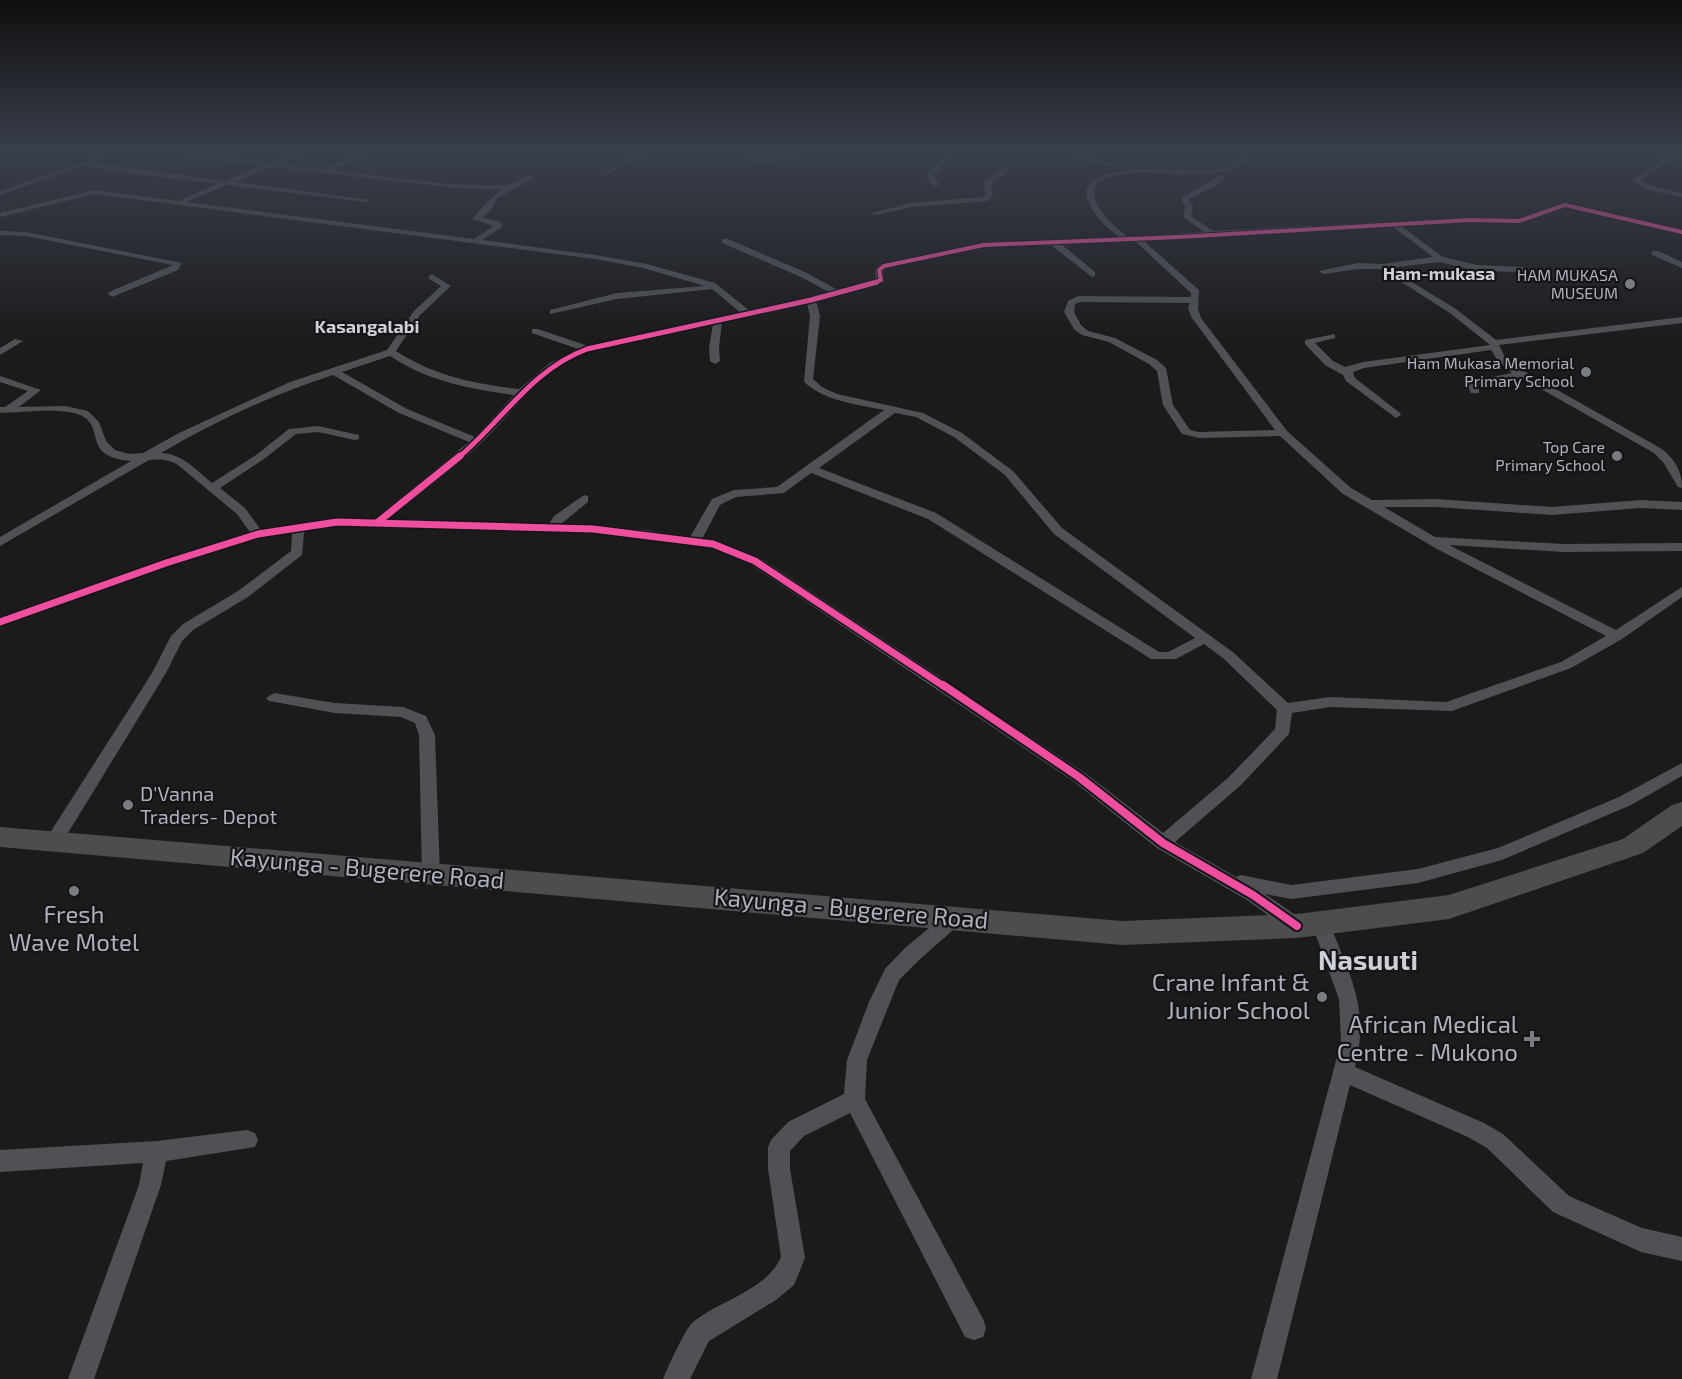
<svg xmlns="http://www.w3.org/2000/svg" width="1682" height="1379" font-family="'Exo 2',sans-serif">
<rect width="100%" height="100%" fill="#1b1b1c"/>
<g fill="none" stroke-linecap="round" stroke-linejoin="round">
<path fill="#4f5155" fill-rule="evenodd" d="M111,149H119L92,162L225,181L262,166L180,155L183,153L223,157L244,149H253L232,159L270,163L304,149H313L279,164L323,169L368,149H376L332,170C390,176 449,188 507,185C517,184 523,175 533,175V179L497,198L491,210L482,218L499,221L503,226L482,240L595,255L647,264L715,283L750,311L829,292L801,277L722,243V239H728L807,273L838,290L876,279L875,270L881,264L984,243L1119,237C1106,227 1092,214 1087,198C1076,157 1195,172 1217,170C1227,168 1234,163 1242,159V155L1234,149H1242L1247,153L1249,160C1209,192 1128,156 1095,185C1090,207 1113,225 1128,237L1204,232L1183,217L1185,207L1181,198L1221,175L1225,177L1215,186L1189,199L1193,207L1191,216L1213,231L1469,218L1518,219L1565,203L1682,230V234L1565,207L1519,223L1469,222L1401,226L1443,257L1477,265L1523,267L1536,277L1532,280L1521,272L1477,271L1439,262L1389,268L1456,309L1496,340L1682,317V323L1499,345L1505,357L1520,369L1662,449C1675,460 1682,470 1682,488L1678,487L1663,462L1654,453L1520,377L1478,385L1479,393H1471L1467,384L1468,382L1512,373L1498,361L1491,350L1364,368L1353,372L1355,378L1400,413L1401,415L1396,418L1346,381L1343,375L1325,365L1305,344V340L1335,334V338L1315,343L1333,361L1345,367L1363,362L1490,345L1450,313L1381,269H1358L1323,274L1319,271L1358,263L1382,264L1433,257L1392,226L1144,241L1199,290L1198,309L1201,318L1287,431L1351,488L1372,500L1436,499L1552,507L1641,500L1682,502V510L1641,508L1552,515L1436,507H1384L1435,537L1563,544L1682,543V551L1563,552L1449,545L1616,630L1682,587V597L1622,639L1571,668L1452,711L1330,707L1292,713L1289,734L1241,785L1175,842L1236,877L1241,875L1291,885L1418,869L1498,848L1619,797L1682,763V776L1631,805L1502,860L1418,883L1291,899L1265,894L1304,921L1306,926L1304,931L1297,933L1290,931L1247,900L1157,848L1073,781L750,564L710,547L593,533L337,526L307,530L304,533L302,555L248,597L193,630L182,641L166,673L60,846L54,847L48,846L45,841L48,836L152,673L171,636L183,624L238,591L291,551L292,533L260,537L171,566L0,626V617L161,560L250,532L237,514L178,465C168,459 160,459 149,460L0,546V537L131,461C83,457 104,430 84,417C66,406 21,413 0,413V407H5L28,391L0,382V376L41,390L19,407L65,406L88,411L99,422L106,441L115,450L129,454L143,453L179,433L290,382L387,350L414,311L441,286L429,279L428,277L432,274L451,286L420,315L396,351C434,376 475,384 519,389L550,363L578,349L532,333V329H538L588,346L741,313L712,289L617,299L550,314V310L617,293L705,286L643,268L595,259L95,194L0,217V213L95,190L178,201L217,184L119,172L85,165L0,195V191L83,162ZM271,167L456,188L504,189C490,196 483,208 472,219L494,226L474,239L186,202L226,185L366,202L370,200L235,182ZM1135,241L1191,293V297L1078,296L1068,301L1064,312L1074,329L1082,335L1109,342L1149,364L1157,371L1163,405L1182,434L1199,438L1280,436L1343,494L1437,549L1606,636L1561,662L1446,702L1330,697L1288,703L1234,653L1062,528L1013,471L962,433L923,413L837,394L822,387L813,379L820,316L816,301L884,282L883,271L887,268L984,247L1051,245L1092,277L1095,276V272L1061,244ZM1080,302L1190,303L1188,309L1192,318L1275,430L1199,432L1190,430L1173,405L1166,368L1157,360L1115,338L1088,331L1081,325L1074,312L1075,304ZM807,303L810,316L804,382C826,402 857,404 884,410L777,487L734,490L712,499L690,537L646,530L561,524L588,502V496L584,495L554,516L549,524L388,520C418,495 450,473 478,446C516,410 538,371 590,351L713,324L709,348L710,361L715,364L720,361L719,348L722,322ZM390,356C427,381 470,389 514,395L475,437L407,409L342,372ZM333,375L399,413L469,442L374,519L337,518L261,530L245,508L220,488L264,459L296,434L318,432L355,440L359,439V435L318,426L289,429L256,455L212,483C196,470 183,454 161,453C215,421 274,394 333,375ZM895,413L916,417L954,437L1005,475L1054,534L1195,638L1168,652H1159L936,513L819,468ZM811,473L928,519L1151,659H1176L1204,644L1224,659L1277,710L1275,729L1229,777L1163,833L1085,773L760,558L718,541L702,539L720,505L736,497L784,493Z
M646,149H654L609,174L603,173Z
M809,149H820L763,164L741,156L744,154L763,160Z
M945,149H951L953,155L935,174V177L940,185L933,187L927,177L928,173L947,155Z
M1077,149H1085L1077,156L1132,168L1129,170L1072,158L1070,154Z
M1539,149L1682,151V155H1679L1641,180L1654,187L1682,193V197L1649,190L1632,180L1670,155L1542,151Z
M1011,163L1013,166L991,185L993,195L988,201L911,207L875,215L871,213L911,203L983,197L985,195L984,182Z
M0,231L26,232L182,263L178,270L112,297L108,294L109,292L173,265L26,236L0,235Z
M1652,251H1658L1682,262V268L1652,255Z
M15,339L23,341L0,355V348Z
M274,693L335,703L403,707L426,716L435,735L440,875L437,880L431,882L425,880L422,875L419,735L415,723L401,717L335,713L269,701L266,698Z
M954,911L961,913L963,918L961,923L919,960L899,980L867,1060L865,1099L983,1319L986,1328L983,1337L974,1340L965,1337L850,1113L804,1136L790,1151V1169L805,1258L794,1285L776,1300L709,1341L690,1379H663C668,1367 685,1329 693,1322C720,1300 766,1291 781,1257L768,1169V1147L771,1140L788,1122L844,1094L847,1060L869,1002L885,969L905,948L947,913Z
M1320,915L1327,917L1329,922C1350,976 1370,1008 1355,1067L1484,1123L1503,1134L1569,1196L1642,1228L1682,1237V1261L1641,1252L1553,1212L1487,1148L1468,1137L1350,1085L1277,1379H1251L1341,1042L1339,999L1311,922L1313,917Z
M247,1130L255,1133L258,1140L255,1147L166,1161L161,1185L94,1379H68L139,1185L143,1163L0,1172V1150L157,1141Z"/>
<path fill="#4d4d50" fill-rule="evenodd" d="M1682,802V826L1643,853L1449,919L1297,938L1122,945L0,847V827L1122,921L1297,914L1449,895L1623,839L1672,805Z"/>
<g stroke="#151518" stroke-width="6">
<path id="cycleway-far3" d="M874,283L881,280L879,270L884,266L984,245L1179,237L1469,220L1519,221L1565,205L1682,232"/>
</g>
<g stroke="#151518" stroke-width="8">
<path id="cycleway-far2" d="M458,458C502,421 531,370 587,349L811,300L877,282"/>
</g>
<g stroke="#151518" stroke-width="10">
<path id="cycleway-far1" d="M378,522L460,456
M0,622L166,563L258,534L337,522L593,529L713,544L755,561L945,687"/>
</g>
<g stroke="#151518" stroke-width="12">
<path id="cycleway" d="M943,685L1079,777L1163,843L1253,895L1297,926"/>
</g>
<use href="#cycleway-far3" stroke="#ef4d9e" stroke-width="4"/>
<use href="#cycleway-far2" stroke="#ef4d9e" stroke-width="5"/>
<use href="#cycleway-far1" stroke="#ef4d9e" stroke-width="7"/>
<use href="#cycleway" stroke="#ef4d9e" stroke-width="8"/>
</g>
<linearGradient id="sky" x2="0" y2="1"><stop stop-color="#0f0f0f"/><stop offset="0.44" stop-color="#393f4b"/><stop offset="1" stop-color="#393f4b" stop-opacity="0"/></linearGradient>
<rect width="1682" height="342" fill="url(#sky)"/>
<g fill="#7a7c84" stroke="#151518" stroke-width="2">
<circle cx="1630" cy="284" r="6"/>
<circle cx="1586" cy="372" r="6"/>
<circle cx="1617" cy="456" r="6"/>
<circle cx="128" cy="805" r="6"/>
<circle cx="74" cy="891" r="6"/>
<circle cx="1322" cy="997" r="6"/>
<path d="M1529 1030h6v6h6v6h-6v6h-6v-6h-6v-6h6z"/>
</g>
<g text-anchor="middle" stroke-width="4.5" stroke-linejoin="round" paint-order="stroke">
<g font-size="16" fill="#adb1bc" stroke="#151518" text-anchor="end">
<text x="1618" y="281">HAM MUKASA<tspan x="1618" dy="18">MUSEUM</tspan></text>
<text x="1574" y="369">Ham Mukasa Memorial<tspan x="1574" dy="18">Primary School</tspan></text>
<text x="1605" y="453">Top Care<tspan x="1605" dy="18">Primary School</tspan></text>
</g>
<g font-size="18" font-weight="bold" fill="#ced0d8" stroke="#151518">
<text x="1439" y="280">Ham-mukasa</text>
<text x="367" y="333">Kasangalabi</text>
</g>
<g font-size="20" fill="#adb1bc" stroke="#151518" text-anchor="start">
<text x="140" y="801">D'Vanna<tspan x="140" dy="23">Traders- Depot</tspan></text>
</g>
<g font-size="24" fill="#adb1bc" stroke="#151518">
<text transform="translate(367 869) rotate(5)" y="8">Kayunga - Bugerere Road</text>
<text transform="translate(851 909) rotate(5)" y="8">Kayunga - Bugerere Road</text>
</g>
<g font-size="24" fill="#adb1bc" stroke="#151518" text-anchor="end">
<text x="74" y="923" text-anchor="middle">Fresh<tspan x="74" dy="28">Wave Motel</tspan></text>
<text x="1310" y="991">Crane Infant &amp;<tspan x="1310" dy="28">Junior School</tspan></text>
<text x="1518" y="1033">African Medical<tspan x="1518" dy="28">Centre - Mukono</tspan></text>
</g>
<g font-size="27" font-weight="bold" fill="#ced0d8" stroke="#151518">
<text x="1368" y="970">Nasuuti</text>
</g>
</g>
</svg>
